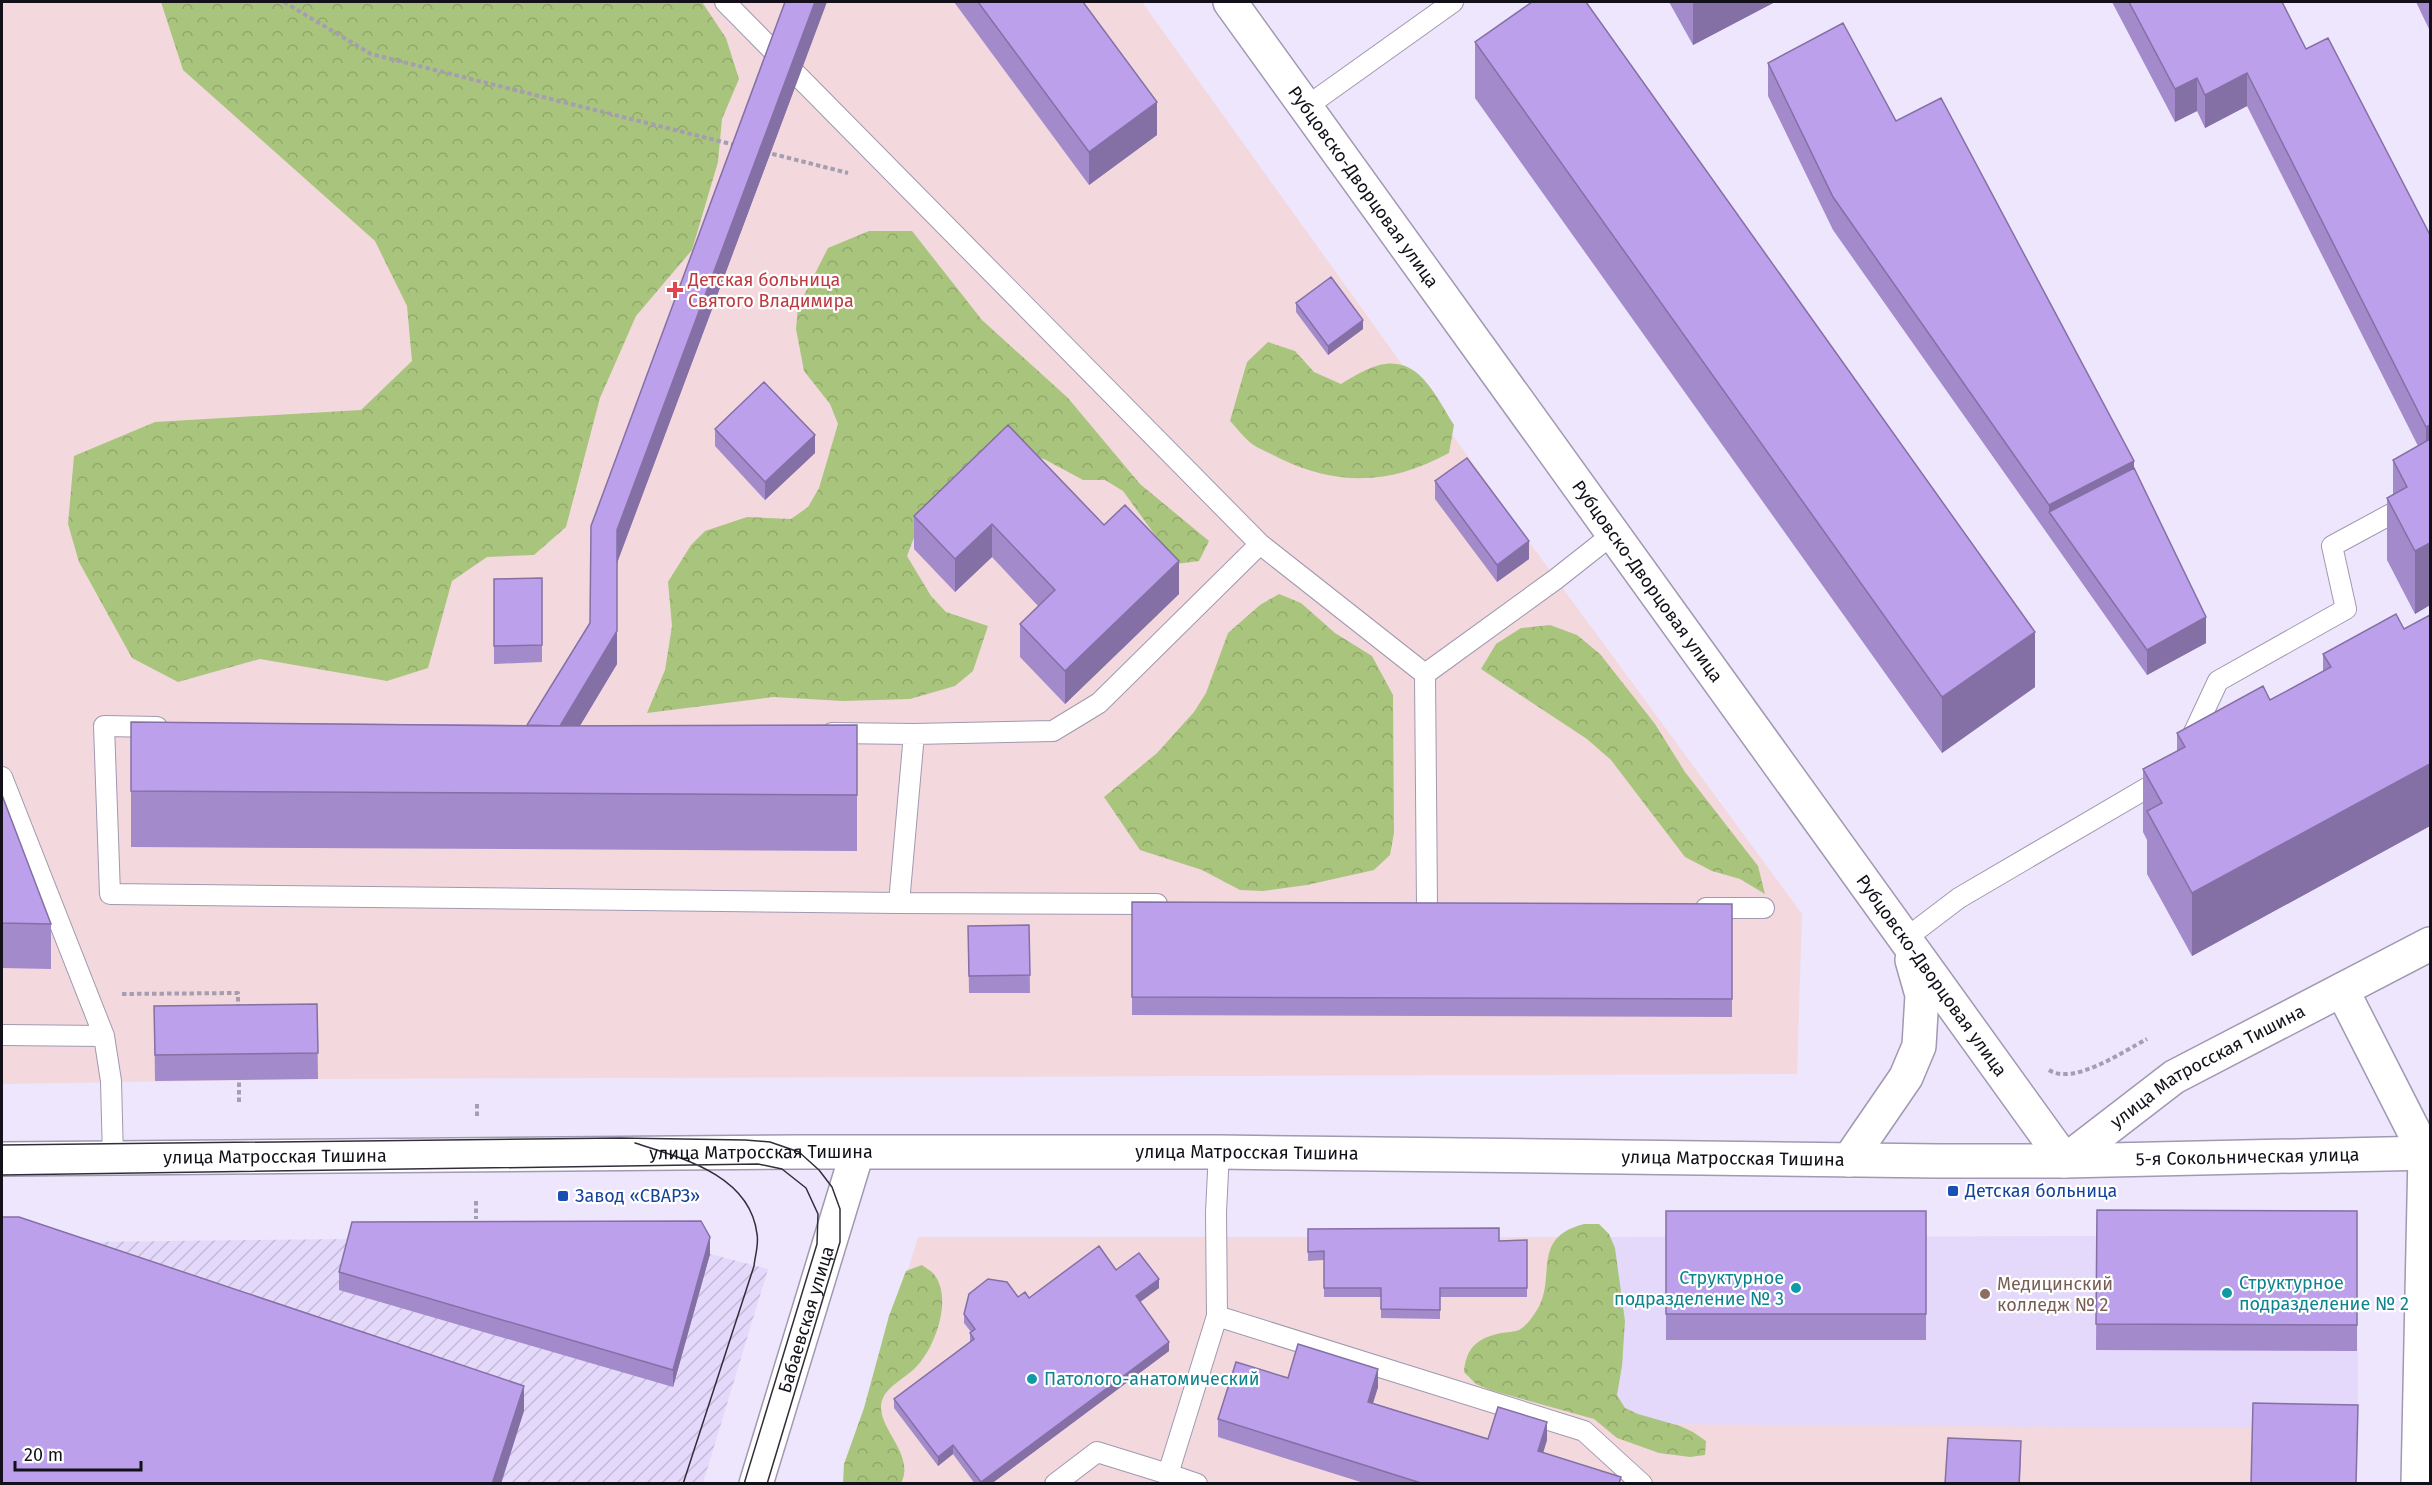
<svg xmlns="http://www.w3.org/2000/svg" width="2432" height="1485" font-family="'Fira Sans',sans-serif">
<defs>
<pattern id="industrial-furrows" width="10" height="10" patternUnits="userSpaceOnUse" patternTransform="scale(1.5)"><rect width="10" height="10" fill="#e4d9fb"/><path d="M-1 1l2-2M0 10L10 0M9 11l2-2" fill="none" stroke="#c3b9d7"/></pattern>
<pattern id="forest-crowns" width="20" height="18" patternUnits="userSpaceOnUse" patternTransform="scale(1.5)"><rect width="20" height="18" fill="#a9c57d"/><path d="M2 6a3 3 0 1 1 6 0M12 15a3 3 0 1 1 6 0" fill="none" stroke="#91a86b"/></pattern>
</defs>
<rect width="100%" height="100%" fill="#ede6fc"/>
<path fill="url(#industrial-furrows)" d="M352,1239L705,1247L710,1254L768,1269L703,1483L2,1484V1243Z"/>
<path fill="#e4d9fb" d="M2097,1236L2357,1237L2358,1431L1613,1424L1612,1237Z"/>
<path fill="#f3d9dd" d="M2,2H1142L1556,579L1802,914L1797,1074L318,1079L2,1084Z
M918,1237H1612L1613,1424L2253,1428L2357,1484H843Z"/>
<path fill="url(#forest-crowns)" d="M161,2H702L726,38L739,79L722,119L718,162L692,250L636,316L600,398L566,527L534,555L487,557L452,581L428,668L387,681L260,659L178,682L132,658L79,562L68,524L74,456L155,422L361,410L412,361L407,306L375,241L183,70Z
M869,231H912L982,320L1068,398L1140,484L1209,541L1199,561L1176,564L1123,491L1105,480H1083L1044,459L1023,455L915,535L907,556L931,596L946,612L988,626L973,671L955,686L910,699L843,701L773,697L647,713L665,670L672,626L668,582L691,545L705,531L747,517L791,519L808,507L819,488L838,424L830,404L804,371L796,329L798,307L828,248Z
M1268,342L1295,351L1314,372L1341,384C1349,379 1357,374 1366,370C1415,347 1432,390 1454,425L1449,453C1392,484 1340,487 1281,459C1272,454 1261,450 1252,444C1244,438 1237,428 1230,421L1247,362Z
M1279,594L1301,603L1335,633L1372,656L1393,695L1394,833L1390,855L1374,870L1307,885L1263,891L1240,890L1202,870L1140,850L1104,797L1157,753L1194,712L1206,693L1228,633L1260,605Z
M1550,625L1577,635L1600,654L1655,724L1685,772L1758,866L1765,894L1740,879L1712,871L1685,857L1611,760L1587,739L1481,669L1496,644L1521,628Z
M1584,1224H1599L1609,1234L1615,1248L1625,1321L1622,1366L1617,1395L1625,1408L1638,1414L1680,1426L1693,1432L1706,1441L1705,1455L1690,1457L1659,1453L1617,1438L1594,1419L1490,1390L1476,1384L1464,1372C1466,1348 1477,1338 1501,1333C1507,1332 1514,1332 1519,1330C1526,1326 1531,1319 1535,1313C1559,1280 1528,1238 1584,1224Z
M922,1265C925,1268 930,1270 933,1273C954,1297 935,1347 917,1366C907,1377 889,1385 883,1398C871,1424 917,1453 901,1483H843L844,1464L864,1408L889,1316L906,1271Z"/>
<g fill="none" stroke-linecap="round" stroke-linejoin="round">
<g stroke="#a198b1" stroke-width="22">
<path id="service" d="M725,2L1260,544L1425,674L1556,579L1613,534
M1306,107L1453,2
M1425,674L1427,906
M157,727L104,726L110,894L899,903L914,734
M832,733L914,734L1053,731L1099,703L1260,544
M2189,743L2218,681L2346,609L2332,546L2430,493
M2,777L104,1036L2,1035
M899,903L1157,904
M1706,908H1764
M1905,939L1959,898L2164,778
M104,1036L111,1081L113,1157
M1219,1152L1216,1212L1217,1316L1584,1431L1642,1484
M1055,1484L1097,1452L1168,1474
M1197,1484L1168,1474L1217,1316"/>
</g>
<g stroke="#a198b1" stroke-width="36">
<g id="minor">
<path id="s1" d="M1230,2L2065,1161L2430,1153"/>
<path d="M2342,990L2425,1153L2418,1484"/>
<path d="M1849,1160L1906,1077L1919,1046L1922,995L1912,960"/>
</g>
</g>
<g stroke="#a198b1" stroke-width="36">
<g id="tertiary">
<path id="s2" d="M2,1159L799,1152H1219L1939,1161H2065L2174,1077L2430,944"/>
<path id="s3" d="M756,1484L857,1153"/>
</g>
</g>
<path stroke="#a49eb0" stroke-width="4" stroke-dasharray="4.5 3" stroke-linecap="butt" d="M284,2L371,54L735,145
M765,152L848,173
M122,994L238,993V1009
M2049,1070C2073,1086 2124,1051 2147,1039
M239,1102V1080
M477,1104V1118
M476,1201V1219"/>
<use href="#service" stroke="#fff" stroke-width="20"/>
<use href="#minor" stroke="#fff" stroke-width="33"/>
<use href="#tertiary" stroke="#fff" stroke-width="33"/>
<path stroke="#312e39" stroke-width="1.5" d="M635,1143C682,1158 750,1175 757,1234C759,1244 755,1256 754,1266L683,1484
M2,1145L620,1138L745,1140L770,1142L799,1152L819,1170L832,1187L840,1209V1242L767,1484
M2,1175L758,1164L782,1169L806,1188L818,1214L817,1244L744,1484"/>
</g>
<path fill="#a28acb" d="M954,2H1083L1157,135L1089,185Z
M1669,2H1775L1693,45Z
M2112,2H2282L2306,49L2430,235V605L2415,614L2387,560V498L2393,494V460L2418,446L2247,106L2205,128L2197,111L2175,122Z
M2416,2H2430V31Z
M1475,42L2035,687L1942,753L1475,98Z
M807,55L617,563V664L580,726L857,725V851L131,847V722L527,725L590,623Z
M1768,63L1896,121L2134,468L2206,643L2147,675L1833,230L1768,96Z
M1296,303L1363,329L1328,355L1296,312Z
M715,429L815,453L765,500L715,446Z
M1435,481L1529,559L1497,582L1435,499Z
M914,516L1104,525L1179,594L1065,704L1020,657V624L1038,606L992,557L955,592L914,549Z
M542,578V662L494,664V579Z
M2430,615V826L2192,956L2147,874V840L2143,832V769L2177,752V733L2270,700L2323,671V654L2404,629Z
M2,795L51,924V969L2,968Z
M1132,902L1732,904V1017L1132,1015Z
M1029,925L1030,993H969L968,926Z
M317,1004L318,1079L155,1081L154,1006Z
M2097,1210L2357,1211V1351L2096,1350Z
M1666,1211H1926V1340H1666Z
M1308,1229L1499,1241L1527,1240V1297H1440V1319L1381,1318V1297H1324V1260L1308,1261Z
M710,1254L673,1387L339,1290V1272Z
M1116,1270L1159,1288L1140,1302L1169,1351L991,1484H975L953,1454L938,1466L894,1408V1399L970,1342V1333L971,1332L964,1323V1314L1018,1297L1029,1298Z
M1288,1378L1378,1387L1373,1403L1488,1439L1547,1440L1543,1453L1621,1484H1367L1218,1437V1419Z"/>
<path fill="#8470a5" d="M815,2H827L617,563V664L546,782V748L617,631V530Z
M1693,2H1775L1693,45Z
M2247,73V106L2205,128V95Z
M2197,78V111L2175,122V89Z
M1157,102V135L1089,185V152Z
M1363,320V329L1328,355V346Z
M2430,425V458L2426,460V427Z
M815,435V453L765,500V482Z
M2134,461V494L2049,512V505Z
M992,524V557L955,592V559Z
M1529,541V559L1497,582V565Z
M2430,543V605L2415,614V551Z
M1179,561V594L1065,704V671Z
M2206,617V643L2147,675V650Z
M2035,632V687L1942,753V697Z
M2430,764V826L2192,956V893Z
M710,1237V1254L673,1387V1370Z
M1159,1279V1288L1136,1305V1296Z
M1169,1342V1351L991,1484H981V1482Z
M1378,1369V1387L1368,1419V1402Z
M524,1386V1411L501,1484H492Z
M1547,1422V1440L1538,1469V1451Z
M2021,1441L2020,1484H2019Z
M953,1445V1454L938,1466V1457Z"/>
<path fill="#bca0ec" stroke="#8470a5" stroke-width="1.5" d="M785,2H815L617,530V631L560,726L527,725L590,623L591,526Z
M978,2H1083L1157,102L1089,152Z
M1532,2H1586L2035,632L1942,697L1475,42Z
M2129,2H2282L2306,49L2328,38L2430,235V425L2426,427L2247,73L2205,95L2197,78L2175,89Z
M1843,23L1896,121L1941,98L2134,461L2049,505L1833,197L1768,63Z
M1331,277L1363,320L1328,346L1296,303Z
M764,382L815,435L765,482L715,429Z
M1008,425L1104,525L1125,505L1179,561L1065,671L1020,624L1055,590L992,524L955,559L914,516Z
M2430,439V543L2415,551L2387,498L2407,487L2393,460Z
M1467,458L1529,541L1497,565L1435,481Z
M2134,468L2206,617L2147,650L2049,512Z
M542,578V645L494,646V579Z
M2396,614L2404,629L2430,615V764L2192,893L2147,811L2162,803L2143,769L2185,747L2177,733L2263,686L2270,700L2331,667L2323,654Z
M131,722L546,726L857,725V795L131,791Z
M2,795L51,924L2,923Z
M1132,902L1732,904V999L1132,997Z
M1029,925L1030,975L969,976L968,926Z
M317,1004L318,1053L155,1055L154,1006Z
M2097,1210L2357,1211V1325L2096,1324Z
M1666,1211H1926V1314H1666Z
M2,1217H19L524,1386L492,1484H2Z
M701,1221L710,1237L673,1370L339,1272L352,1222Z
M1499,1228V1241L1527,1240V1288H1440V1310L1381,1309V1288H1324V1251L1308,1252V1229Z
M1099,1246L1116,1270L1139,1253L1159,1279L1136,1296L1169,1342L981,1482L953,1445L938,1457L894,1399L974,1339L970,1333L975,1329L964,1314L969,1294L988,1279L1007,1282L1018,1297L1025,1292L1029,1298Z
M1298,1344L1378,1369L1368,1402L1488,1439L1498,1407L1547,1422L1538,1451L1621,1477L1619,1484H1424L1218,1419L1236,1362L1288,1378Z
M2253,1403L2358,1405L2356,1484H2251Z
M1948,1438L2021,1441L2019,1484H1945Z"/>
<path fill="#e0444e" stroke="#fff" stroke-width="2" d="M672 281h6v6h6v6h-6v6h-6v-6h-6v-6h6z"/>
<g fill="#1a4fb4" stroke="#fff" stroke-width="2">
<rect x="1947" y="1185" width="12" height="12" rx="3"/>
<rect x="557" y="1190" width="12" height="12" rx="3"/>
</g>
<g fill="#0f9aa8" stroke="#fff" stroke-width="2">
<circle cx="1796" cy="1288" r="6"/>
<circle cx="2227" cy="1293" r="6"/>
<circle cx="1032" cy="1379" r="6"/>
</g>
<circle fill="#8d6e63" stroke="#fff" stroke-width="2" cx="1985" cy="1294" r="6"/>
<g text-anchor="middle" stroke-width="4.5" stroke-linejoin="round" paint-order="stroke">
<g font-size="18" fill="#131019" stroke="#fff">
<text dy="6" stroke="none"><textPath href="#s1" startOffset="228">Рубцовско-Дворцовая улица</textPath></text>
<text dy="6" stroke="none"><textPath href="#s1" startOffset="714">Рубцовско-Дворцовая улица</textPath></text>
<text dy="6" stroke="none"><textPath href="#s1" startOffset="1200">Рубцовско-Дворцовая улица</textPath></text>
<text dy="6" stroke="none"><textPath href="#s2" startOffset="2235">улица Матросская Тишина</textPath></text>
<text dy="6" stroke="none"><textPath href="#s2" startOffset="759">улица Матросская Тишина</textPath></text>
<text dy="6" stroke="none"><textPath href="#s2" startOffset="1245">улица Матросская Тишина</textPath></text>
<text dy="6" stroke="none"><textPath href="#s2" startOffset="273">улица Матросская Тишина</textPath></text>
<text dy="6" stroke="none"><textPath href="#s1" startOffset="1611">5-я Сокольническая улица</textPath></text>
<text dy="6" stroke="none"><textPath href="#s2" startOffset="1731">улица Матросская Тишина</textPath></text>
<text dy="6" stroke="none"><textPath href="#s3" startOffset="172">Бабаевская улица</textPath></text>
</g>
<g font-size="18" fill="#be3a42" stroke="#fff" text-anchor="start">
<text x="688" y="286">Детская больница<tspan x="688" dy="21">Святого Владимира</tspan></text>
</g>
<g font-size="18" fill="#164399" stroke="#fff" text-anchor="start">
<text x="1965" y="1197">Детская больница</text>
<text x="575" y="1202">Завод «СВАРЗ»</text>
</g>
<g font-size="18" fill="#0d838f" stroke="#fff" text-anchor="start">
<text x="1784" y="1284" text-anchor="end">Структурное<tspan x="1784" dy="21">подразделение № 3</tspan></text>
<text x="2239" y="1289">Структурное<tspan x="2239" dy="21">подразделение № 2</tspan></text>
<text x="1044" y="1385">Патолого-анатомический</text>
</g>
<g font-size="18" fill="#785e54" stroke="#fff" text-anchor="start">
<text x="1997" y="1290">Медицинский<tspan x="1997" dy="21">колледж № 2</tspan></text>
</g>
</g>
<rect width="2432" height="1485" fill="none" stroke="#131019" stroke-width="6"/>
<path d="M15 1461v9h126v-9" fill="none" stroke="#131019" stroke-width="3"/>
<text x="24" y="1461" font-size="18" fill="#131019" stroke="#ffffff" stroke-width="4.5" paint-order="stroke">20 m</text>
</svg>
